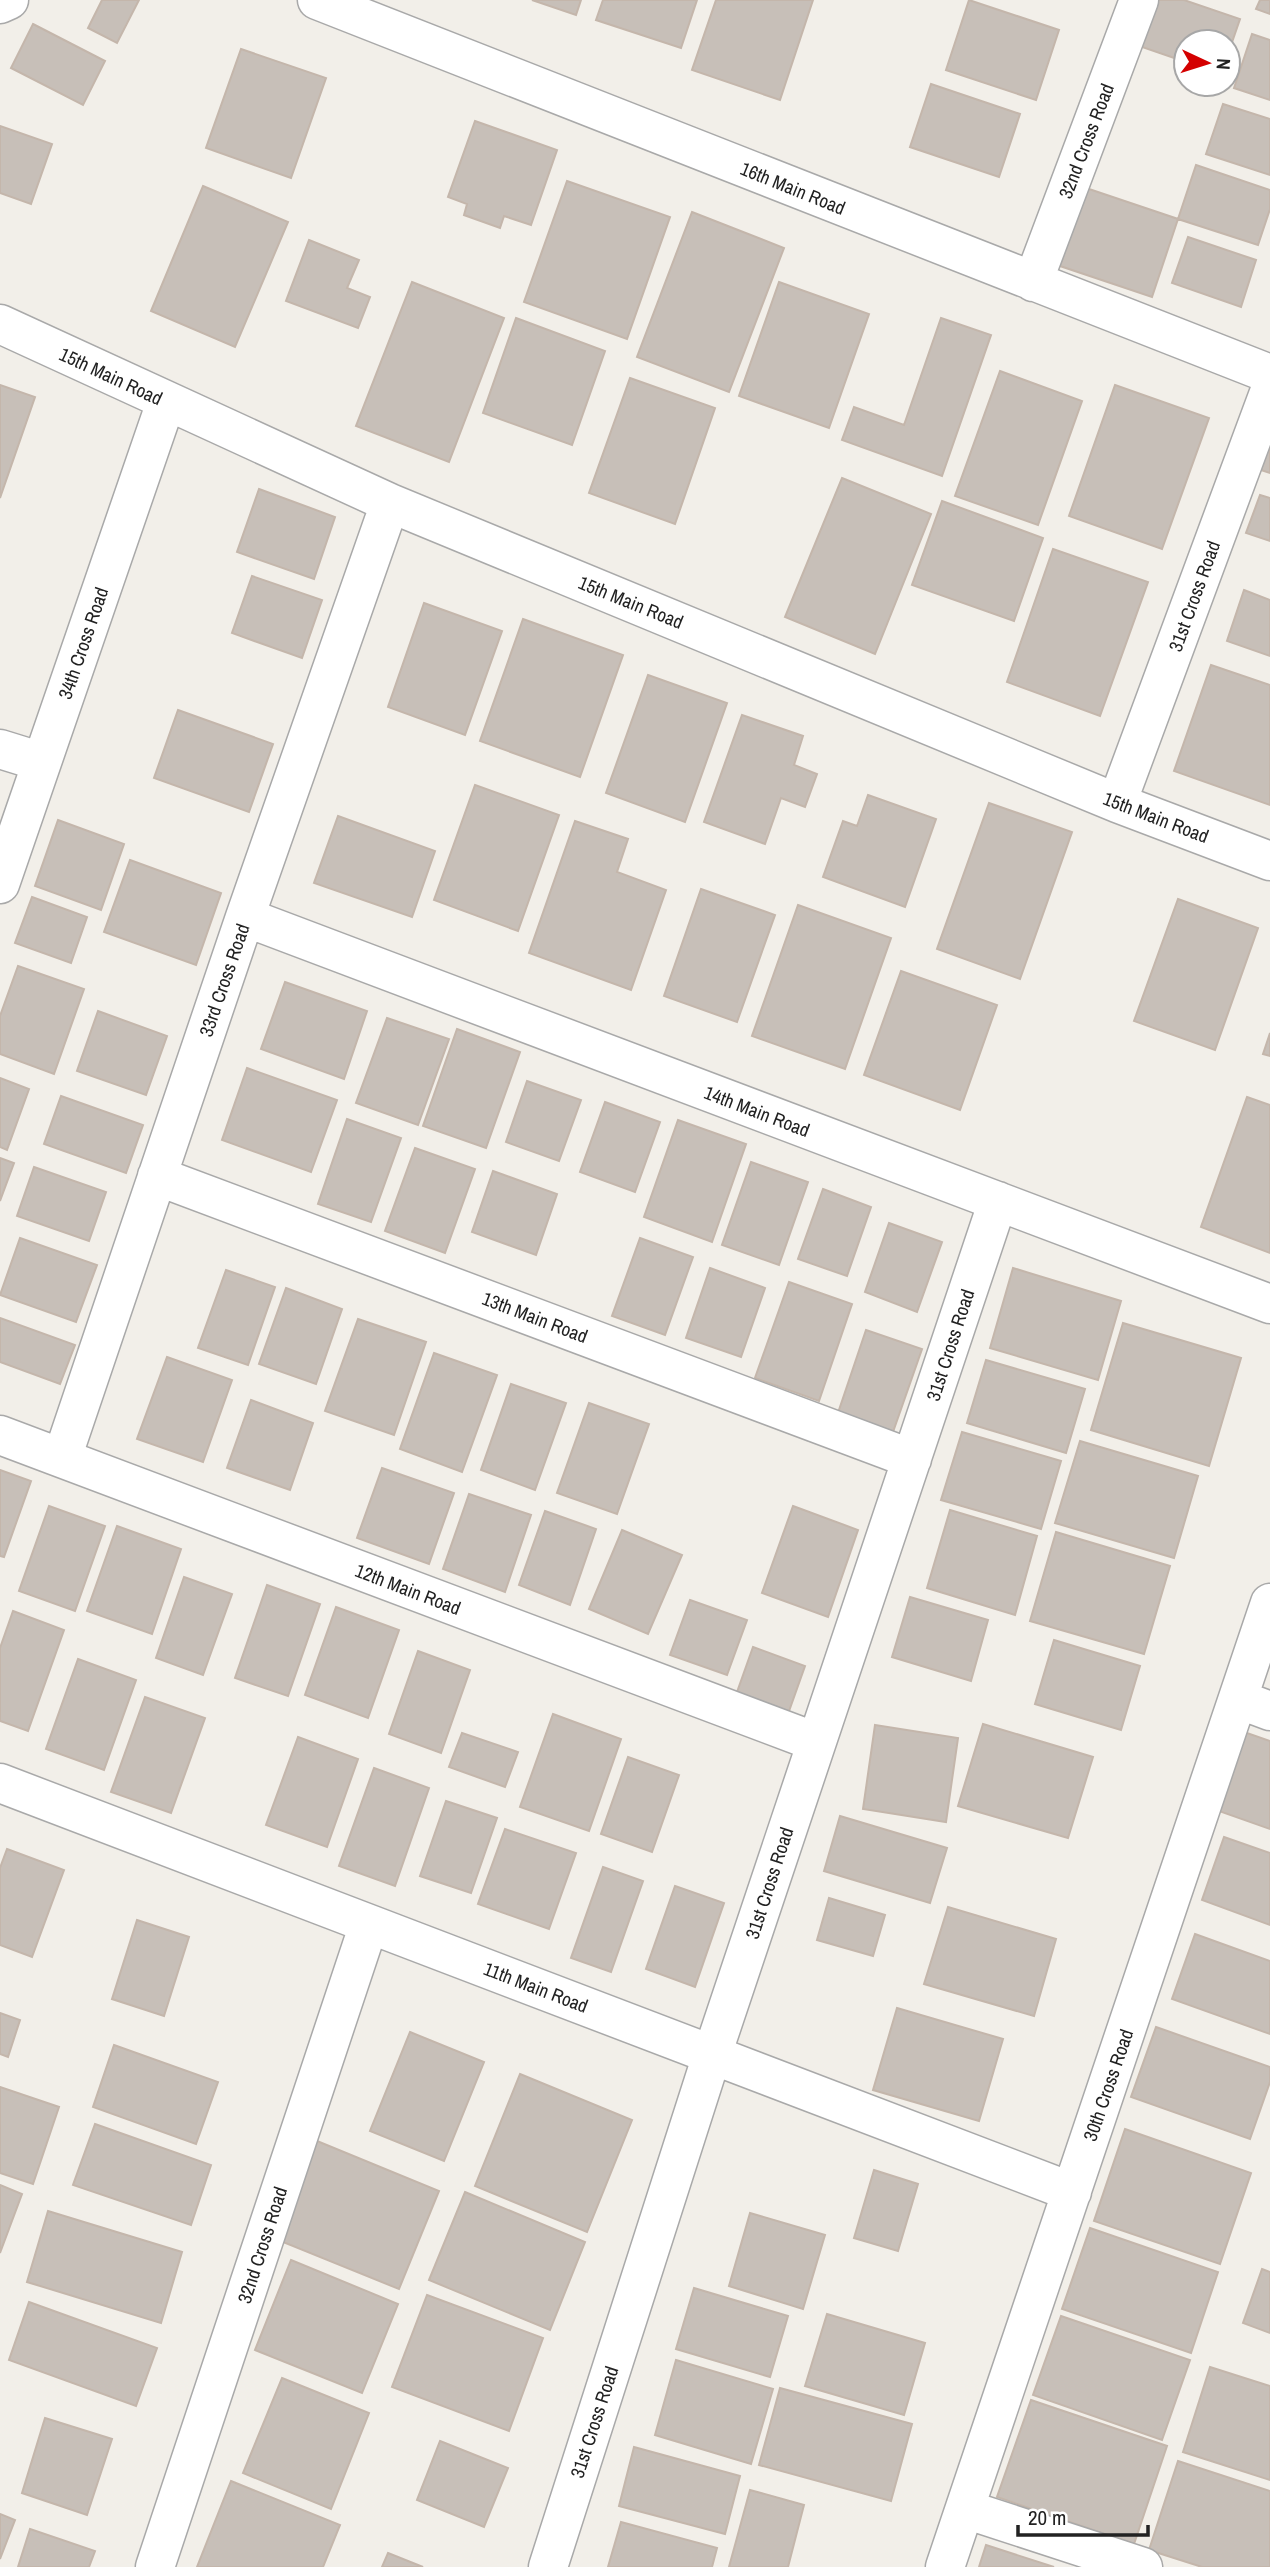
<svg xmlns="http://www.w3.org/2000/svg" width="1270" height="2567" font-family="'Archivo Narrow',sans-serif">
<rect width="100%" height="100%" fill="#f2efe9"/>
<path fill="#c7bfb8" stroke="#c4b6ab" stroke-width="2" d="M102,0H139L117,43L88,28Z
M532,0H581L576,15Z
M603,0H697L681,48L596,20Z
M716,0H813L780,100L692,70Z
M969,0L1059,30L1036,100L946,70Z
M1155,0H1184L1240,19L1228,54V42H1186V62L1139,46Z
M1260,0H1270V14L1256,9Z
M33,24L105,61L83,105L11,68Z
M1252,34L1270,40V100L1234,88Z
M241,49L326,78L291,178L206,148Z
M931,84L1020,114L999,177L910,147Z
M1223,104L1270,119V175L1206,154Z
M475,121L557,150L531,225L504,216L500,228L464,215L467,204L448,197Z
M0,126L52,144L31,204L0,193Z
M1196,165L1270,190V209L1258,245L1178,219Z
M567,181L670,217L627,339L524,302Z
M203,186L288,222L235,347L151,311Z
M1086,188L1178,219L1152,297L1060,266Z
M692,212L784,248L729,392L637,357Z
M1188,237L1256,260L1241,307L1172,283Z
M309,240L359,260L347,288L370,297L358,328L286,301Z
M412,282L504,318L449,462L356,426Z
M779,282L869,314L829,428L739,396Z
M516,318L605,351L572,445L483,413Z
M941,318L991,335L942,476L842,440L854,407L904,425Z
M1000,371L1082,401L1038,525L955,496Z
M630,378L715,408L675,524L589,493Z
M0,385L35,397L0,498Z
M1115,385L1209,418L1162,549L1069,516Z
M1270,435V473L1258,469Z
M842,478L931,514L875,654L785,617Z
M259,489L335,517L314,579L237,552Z
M1260,495L1270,498V541L1246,533Z
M942,501L1043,538L1014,621L912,585Z
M1053,549L1148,582L1100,716L1007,682Z
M252,576L322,600L302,658L232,633Z
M1244,590L1270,600V656L1227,641Z
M424,603L502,631L465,735L388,707Z
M523,619L623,655L580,777L480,741Z
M1211,665L1270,685V805L1174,771Z
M648,675L727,703L685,822L606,793Z
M178,710L273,744L249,812L154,778Z
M742,715L803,736L794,765L817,774L805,807L781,798L765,844L704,822Z
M475,785L559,815L518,931L434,900Z
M868,795L936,819L905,907L823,877L843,821L857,826Z
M989,803L1072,832L1020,979L937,949Z
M338,816L435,851L412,917L314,883Z
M58,820L124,844L101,910L35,886Z
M575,821L628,839L617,872L666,890L631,990L529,953Z
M130,860L221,893L196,965L104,932Z
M701,889L775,915L737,1022L664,996Z
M32,897L87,917L71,963L15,943Z
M1178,899L1258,928L1215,1050L1134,1021Z
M798,905L891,938L845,1069L752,1036Z
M18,966L84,989L54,1074L0,1054V1016Z
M901,971L997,1005L960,1110L864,1075Z
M285,982L367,1011L344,1079L261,1049Z
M98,1011L167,1036L146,1095L77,1071Z
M387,1018L449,1039L418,1125L356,1103Z
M457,1029L520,1052L486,1148L423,1126Z
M1270,1033V1056L1263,1054Z
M247,1068L337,1100L311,1172L222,1140Z
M0,1078L29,1089L7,1150L0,1147Z
M527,1081L581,1100L559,1161L506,1142Z
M61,1096L143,1125L126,1173L44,1144Z
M1247,1097L1270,1105V1253L1201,1227Z
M605,1102L660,1122L635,1192L580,1172Z
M347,1119L401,1138L371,1222L318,1204Z
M678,1120L746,1144L712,1242L644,1217Z
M415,1148L475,1169L445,1253L385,1231Z
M0,1158L14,1163L0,1201Z
M751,1162L808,1182L779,1265L722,1245Z
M34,1167L106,1192L89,1241L17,1216Z
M493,1171L557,1194L536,1255L472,1232Z
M823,1189L871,1207L847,1276L798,1259Z
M889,1223L942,1242L917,1312L865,1292Z
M20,1238L97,1265L76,1322L0,1295Z
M640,1238L693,1257L665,1335L612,1316Z
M710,1268L765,1288L741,1357L686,1338Z
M1013,1268L1121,1301L1098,1380L990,1348Z
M226,1270L275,1287L248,1365L198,1348Z
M789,1282L852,1304L819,1401L755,1378Z
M286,1288L342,1309L316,1384L259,1364Z
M0,1318L75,1345L60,1384L0,1362Z
M358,1319L426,1342L394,1435L325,1411Z
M1123,1323L1241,1358L1209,1466L1091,1430Z
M866,1330L922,1349L893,1432L838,1413Z
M434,1353L497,1375L462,1472L400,1449Z
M167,1357L232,1380L203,1462L137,1439Z
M986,1360L1085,1389L1066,1453L967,1423Z
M511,1384L566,1403L535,1490L481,1470Z
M251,1400L313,1423L290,1490L227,1468Z
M589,1403L649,1424L617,1514L557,1493Z
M962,1432L1061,1461L1041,1529L941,1500Z
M1080,1441L1198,1476L1174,1558L1055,1523Z
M382,1468L454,1493L429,1564L357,1538Z
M0,1470L31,1481L4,1557L0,1556Z
M469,1494L531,1515L505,1592L443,1569Z
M49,1506L105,1526L75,1611L19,1591Z
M793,1506L858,1530L828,1617L762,1593Z
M950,1510L1037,1536L1015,1615L927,1588Z
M545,1511L596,1529L570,1605L519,1585Z
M117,1526L181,1549L152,1634L87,1611Z
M622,1530L682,1555L648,1634L589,1609Z
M1056,1532L1170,1566L1144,1654L1030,1621Z
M184,1577L232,1594L203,1675L156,1658Z
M267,1585L320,1604L288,1696L235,1678Z
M910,1597L988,1620L971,1681L892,1657Z
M690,1600L747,1620L727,1675L670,1655Z
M336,1607L399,1630L368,1718L305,1695Z
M13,1611L64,1630L28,1731L0,1721V1648Z
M1054,1640L1140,1666L1121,1730L1035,1704Z
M753,1647L805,1666L788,1714L736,1695Z
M418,1651L470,1670L441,1753L389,1734Z
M78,1659L136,1680L104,1770L46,1749Z
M145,1697L205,1718L171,1813L111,1792Z
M553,1714L621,1739L589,1831L520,1807Z
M983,1724L1093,1757L1068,1838L958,1806Z
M875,1725L958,1738L946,1822L863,1809Z
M1244,1732L1270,1741V1829L1216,1810Z
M462,1733L518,1752L505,1787L449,1767Z
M298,1737L358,1759L327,1847L266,1825Z
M628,1757L679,1775L652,1852L601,1834Z
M374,1768L429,1788L395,1886L339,1866Z
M446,1801L497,1818L471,1893L420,1876Z
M840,1816L947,1848L930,1903L824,1871Z
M505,1829L576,1853L549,1929L478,1904Z
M1224,1837L1270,1853V1925L1202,1900Z
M7,1849L64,1870L32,1957L0,1945V1868Z
M603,1867L643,1881L611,1972L571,1958Z
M675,1886L724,1903L695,1987L646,1969Z
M829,1898L885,1915L873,1956L817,1940Z
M948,1907L1056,1939L1034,2016L924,1984Z
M137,1920L189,1937L164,2016L112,1999Z
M1195,1934L1270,1961V2034L1172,1999Z
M897,2008L1003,2039L979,2121L873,2090Z
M0,2013L20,2020L8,2057L0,2054Z
M1156,2027L1270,2067V2082L1250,2139L1131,2097Z
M410,2032L484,2062L444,2161L370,2131Z
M114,2045L218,2082L196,2144L93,2107Z
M520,2074L632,2120L587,2232L475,2186Z
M0,2087L59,2107L33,2184L0,2173Z
M95,2124L211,2165L191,2225L73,2185Z
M1125,2129L1251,2173L1220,2264L1094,2221Z
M317,2141L439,2191L399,2289L278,2240Z
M874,2170L918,2184L898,2251L854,2238Z
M0,2185L22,2194L0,2253Z
M465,2192L585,2242L550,2330L429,2280Z
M48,2211L182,2252L161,2323L27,2282Z
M750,2213L825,2235L803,2309L729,2286Z
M1090,2228L1218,2272L1191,2353L1062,2309Z
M291,2260L398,2304L362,2393L255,2350Z
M1262,2269L1270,2272V2333L1243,2323Z
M694,2288L788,2316L770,2377L676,2349Z
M427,2295L543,2338L509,2431L392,2387Z
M29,2302L157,2348L136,2406L9,2360Z
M827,2314L925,2343L904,2415L805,2386Z
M1061,2316L1190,2360L1162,2440L1033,2395Z
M676,2360L773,2389L751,2464L655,2435Z
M1210,2367L1270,2386V2480L1183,2452Z
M282,2378L369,2413L331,2509L243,2473Z
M780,2388L912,2424L891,2501L759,2465Z
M1031,2400L1167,2446L1134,2544L997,2497Z
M45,2418L112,2439L87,2515L22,2493Z
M440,2441L508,2468L484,2527L417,2500Z
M634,2447L740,2476L725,2534L619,2506Z
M1178,2461L1270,2491V2567H1202L1149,2550Z
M231,2481L340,2525L323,2567H197Z
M750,2490L804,2505L788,2567H729Z
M0,2514L15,2520L0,2559Z
M621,2522L717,2548L712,2567H608Z
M30,2529L95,2551L89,2567H18Z
M986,2545L1054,2567H979Z
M388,2553L423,2567H382Z"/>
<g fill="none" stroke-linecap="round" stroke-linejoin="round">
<g stroke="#a9a9a9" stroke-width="41">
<path id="minor" d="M317,0L1270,374
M0,4L9,0
M1033,282L1139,0
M0,324L390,503L1117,803L1270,861
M0,749L42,762
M1117,803L1270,390
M0,884L166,402
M245,917L1270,1304
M157,1176L912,1459
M0,1435L816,1742
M62,1458L245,917L390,503
M1238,1699L1270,1711
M0,1783L1072,2192
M965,2509L1143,2567
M155,2567L369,1924
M548,2567L712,2055L998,1201
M945,2567L1270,1603"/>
</g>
<use href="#minor" stroke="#fff" stroke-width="38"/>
</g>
<g text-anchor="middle" stroke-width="5" stroke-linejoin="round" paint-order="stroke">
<g font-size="19" fill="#222" stroke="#fff">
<text transform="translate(1086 141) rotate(-69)" y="7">32nd Cross Road</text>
<text transform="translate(793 188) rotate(22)" y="7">16th Main Road</text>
<text transform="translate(111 376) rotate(25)" y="7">15th Main Road</text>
<text transform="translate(1194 596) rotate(-70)" y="7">31st Cross Road</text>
<text transform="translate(631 602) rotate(22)" y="7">15th Main Road</text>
<text transform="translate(83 643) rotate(-71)" y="7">34th Cross Road</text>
<text transform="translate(1156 817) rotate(21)" y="7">15th Main Road</text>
<text transform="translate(224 980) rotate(-71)" y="7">33rd Cross Road</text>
<text transform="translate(757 1111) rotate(21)" y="7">14th Main Road</text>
<text transform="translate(535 1317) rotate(21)" y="7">13th Main Road</text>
<text transform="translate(950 1345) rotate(-72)" y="7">31st Cross Road</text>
<text transform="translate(408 1589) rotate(21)" y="7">12th Main Road</text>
<text transform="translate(769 1883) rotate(-72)" y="7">31st Cross Road</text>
<text transform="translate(536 1987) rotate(21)" y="7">11th Main Road</text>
<text transform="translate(1108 2085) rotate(-71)" y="7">30th Cross Road</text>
<text transform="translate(262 2245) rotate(-72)" y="7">32nd Cross Road</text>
<text transform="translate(594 2422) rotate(-72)" y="7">31st Cross Road</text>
</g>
</g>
<g transform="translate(1207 63) rotate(94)"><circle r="33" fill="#ffffff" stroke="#a7a7a7" stroke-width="2"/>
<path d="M0-5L12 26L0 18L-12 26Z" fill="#d40000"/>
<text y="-10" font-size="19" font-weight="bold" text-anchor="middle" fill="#222222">N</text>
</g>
<path d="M1018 2525v10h130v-10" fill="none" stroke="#222222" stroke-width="3.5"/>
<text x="1028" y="2525" font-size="21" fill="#222222" stroke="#ffffff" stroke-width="5" paint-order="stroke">20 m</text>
</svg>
